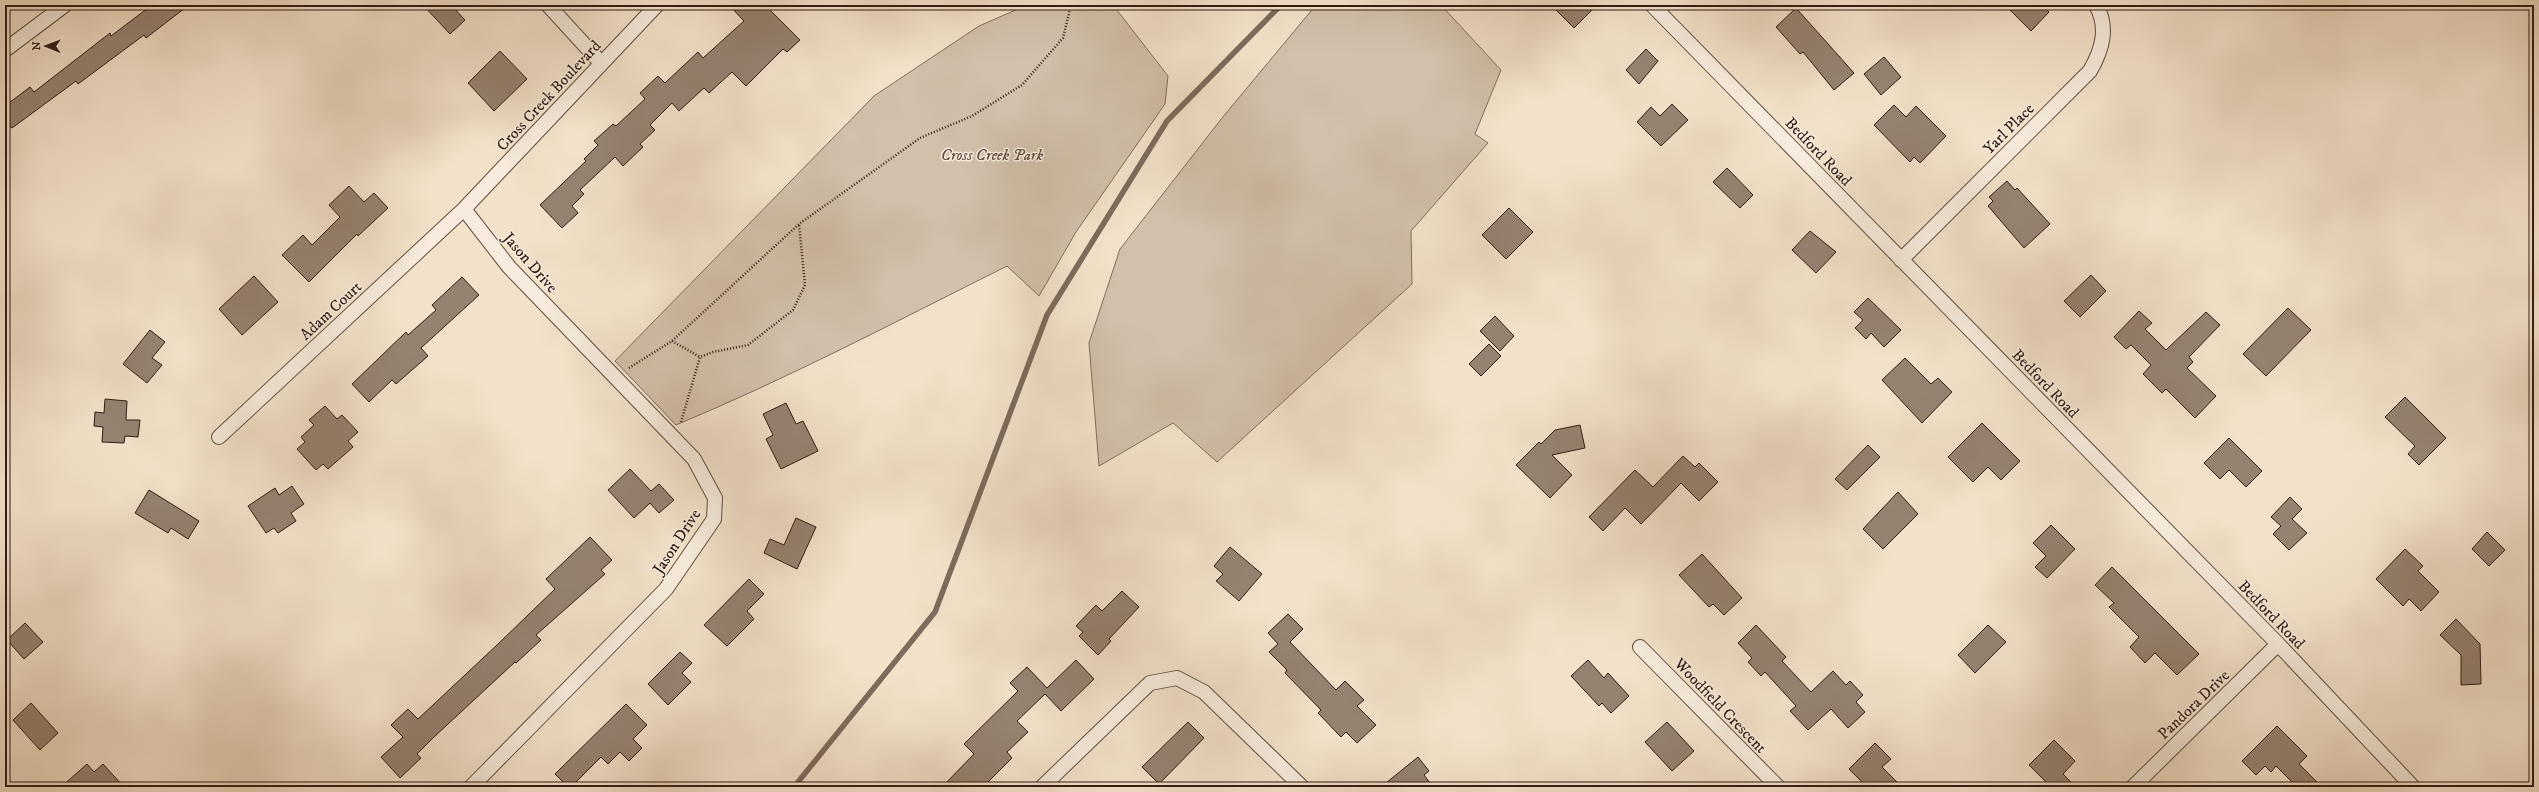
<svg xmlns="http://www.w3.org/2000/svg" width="2539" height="792" font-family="'IM FELL DW Pica',serif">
<rect width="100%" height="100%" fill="#f3e2ca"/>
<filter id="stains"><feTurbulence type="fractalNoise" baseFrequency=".005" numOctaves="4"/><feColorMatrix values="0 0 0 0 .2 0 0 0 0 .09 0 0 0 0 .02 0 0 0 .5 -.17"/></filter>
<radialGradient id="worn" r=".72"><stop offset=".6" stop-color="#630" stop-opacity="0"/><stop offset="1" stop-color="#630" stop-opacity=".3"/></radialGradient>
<path fill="#d2c0ab" stroke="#816e5f" d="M1027,5H1113L1168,76L1165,104L1076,232L1039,296L1007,266C897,321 789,378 676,425L615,361L874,96L979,26Z
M1316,5H1441L1501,70L1475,134L1488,143L1411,231L1412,284L1217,462L1173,423L1099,466L1089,343L1120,249L1222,118Z"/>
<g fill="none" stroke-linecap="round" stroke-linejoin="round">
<path stroke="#7d6b5c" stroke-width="5.5" d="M794,787L935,612L1047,315L1167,121L1281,5"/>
</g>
<path fill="#958372" stroke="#301c13" d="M152,5H189L146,38L144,35L78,84L76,81L12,128L5,119V106L30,87L34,92L110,33L111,36Z
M423,5H451L465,20L450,34Z
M729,5H765L800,40L787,52L783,49L746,86L732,72L709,93L704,88L679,111L672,103L650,125L655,130L640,144L643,147L623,166L615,157L580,190L584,194L572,206L578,213L562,228L540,205L586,161L584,159L598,145L594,141L613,124L616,126L645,99L640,93L658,76L665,83L698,52L703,58L744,21Z
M1551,5H1597L1574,28Z
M2005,5H2042L2049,12L2031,31Z
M1796,8L1854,73L1834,90L1803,52L1800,54L1776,27Z
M1646,49L1658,61L1639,84L1626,70Z
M500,51L527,79L494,111L468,83Z
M1884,57L1901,77L1881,95L1864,74Z
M1672,104L1688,120L1661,146L1637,122L1651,107L1660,116Z
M1894,105L1906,117L1916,106L1946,136L1920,163L1914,157L1910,162L1874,125Z
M1727,168L1753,195L1740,208L1713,182Z
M2007,181L2015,190L2017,188L2050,224L2024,248L1988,206L1993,201L1989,197Z
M349,186L364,202L374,193L388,208L358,236L357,234L309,282L282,255L303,235L312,245L340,217L329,205Z
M1509,208L1533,232L1506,259L1482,235Z
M1810,231L1836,252L1816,273L1792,250Z
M2091,275L2106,291L2080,317L2064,301Z
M254,276L278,302L242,335L219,309Z
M462,277L479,295L421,348L428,356L396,384L392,380L369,402L352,384L406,332L408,335L436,310L432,305Z
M1868,298L1901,330L1884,347L1871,333L1866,339L1855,328L1863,320L1854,312Z
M2288,308L2311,330L2266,376L2243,354Z
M2139,311L2152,323L2145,329L2166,350L2206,312L2220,325L2189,357L2193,362L2187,368L2216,396L2195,418L2166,389L2162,393L2143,374L2151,365L2131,345L2126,349L2114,337Z
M1495,316L1514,336L1500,351L1480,331Z
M150,330L165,342L152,358L162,365L147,383L123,364Z
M1489,344L1501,356L1481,376L1469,364Z
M1905,358L1931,384L1938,378L1952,392L1922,423L1882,380Z
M2405,397L2446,438L2419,465L2408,454L2415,446L2385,417Z
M105,399L127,401L126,420H140L138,437L125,436L124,443L102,442L103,427L94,426L95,412L104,413Z
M786,403L796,424L803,421L818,451L781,469L766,439L773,435L763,414Z
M325,406L337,419L342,415L358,432L348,441L353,447L328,469L323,464L316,470L297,449L305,442L301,437L314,425L309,420Z
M1982,423L2020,461L2001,480L1988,467L1973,482L1948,457Z
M1580,425L1585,448L1552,455L1572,475L1550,498L1516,465L1539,442L1541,444L1555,430Z
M2229,438L2262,471L2246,487L2229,470L2220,479L2204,463Z
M1868,445L1880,457L1847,490L1835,479Z
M1683,456L1695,467L1699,463L1718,482L1699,501L1681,483L1641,524L1625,508L1603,531L1589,517L1635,470L1653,487Z
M630,469L651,491L659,484L674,500L659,513L650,503L634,518L608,490Z
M292,486L304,504L291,513L296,521L278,533L274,528L266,533L248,506L275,488L279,495Z
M149,490L199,521L188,539L171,528L168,533L135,513Z
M1898,492L1918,514L1883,549L1863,529Z
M2290,497L2302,509L2292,519L2307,533L2289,550L2273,534L2281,526L2271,517Z
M796,518L816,527L797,569L764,553L770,539L784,545Z
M2051,525L2075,549L2047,578L2035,567L2046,556L2033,543Z
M2487,532L2505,550L2489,566L2472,549Z
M590,537L612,560L601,570L605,574L536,635L541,640L516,663L515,662L434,737L417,754L421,758L400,778L381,757L403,737L391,725L408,709L418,719L498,644L555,589L546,579Z
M1230,547L1262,574L1239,601L1216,581L1223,574L1214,566Z
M2405,549L2423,566L2418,571L2439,592L2421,611L2409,599L2403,606L2376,579Z
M1702,554L1742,598L1724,615L1713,604L1709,607L1679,575Z
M2112,567L2199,654L2177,675L2155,653L2145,663L2130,647L2139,637L2109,607L2114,603L2095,585Z
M749,579L764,594L747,611L754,619L727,646L704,625Z
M1122,591L1139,607L1109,639L1111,641L1098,655L1079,636L1083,632L1076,626L1096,605L1102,611Z
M1288,614L1303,629L1290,642L1336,690L1345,681L1364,700L1357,706L1376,725L1357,743L1346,732L1341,737L1318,713L1321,710L1285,673L1287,670L1269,652L1278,644L1268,633Z
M2456,619L2480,644L2481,684L2461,685V655L2440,635Z
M25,623L43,642L24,659L7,640Z
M1756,625L1786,657L1782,661L1811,692L1833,671L1846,685L1850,681L1863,695L1856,702L1865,712L1848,728L1831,709L1808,730L1790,711L1796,706L1765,672L1761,676L1748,662L1752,658L1738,643Z
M1988,625L2006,642L1975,673L1958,655Z
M680,652L692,663L682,673L691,682L668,705L648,684Z
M1076,660L1094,679L1061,711L1045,694L1017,721L1028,732L1007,752L1012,758L983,787H942L974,754L964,744L1018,691L1010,683L1027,667L1047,688Z
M1588,660L1604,678L1608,673L1629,696L1611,713L1602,703L1599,706L1571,676Z
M31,703L58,733L40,750L13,720Z
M626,704L647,725L633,739L642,748L629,761L620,752L608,764L601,757L571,787H568L555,774Z
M1188,722L1204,738L1159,784L1142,767Z
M1667,722L1694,751L1672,771L1645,742Z
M2277,726L2307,756L2299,764L2322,787H2297L2276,766L2271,772L2265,766L2256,775L2242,761Z
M2054,740L2075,761L2063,774L2076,787H2051L2029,765Z
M1875,743L1891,759L1882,767L1902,787H1867L1849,769Z
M1418,757L1429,771L1424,775L1433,787H1381Z
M87,764L94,772L103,764L124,787H61Z"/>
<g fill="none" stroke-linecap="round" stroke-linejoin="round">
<g stroke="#614e41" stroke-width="16">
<path id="street" d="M548,5L601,63
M1652,5L2278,644L2413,787
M5,50L65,5
M464,209L509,267L694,459L715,498L714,519L666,589L471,787
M1901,260L2090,71C2102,50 2109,28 2096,5
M219,437L464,209L657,5
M1640,647L1778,787
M1042,787L1150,683L1177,678L1204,692L1302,787
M2133,787L2278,644"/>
</g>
<path stroke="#301c13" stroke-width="2.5" stroke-dasharray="1 2" stroke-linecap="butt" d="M672,341L700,357
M629,368L672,341L799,224L920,138L972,116L1022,85L1063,38L1071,5
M681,422L700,357L713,352L748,345L793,310L805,285L799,224"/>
<use href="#street" stroke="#f7ecdd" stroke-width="14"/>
</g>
<g text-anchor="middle" stroke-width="3" stroke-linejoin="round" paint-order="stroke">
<g font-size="16" fill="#301c13" stroke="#f7ecdd">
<text transform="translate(548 95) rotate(-47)" y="6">Cross Creek Boulevard</text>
<text transform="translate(2008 128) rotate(-45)" y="6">Yarl Place</text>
<text transform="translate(1819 151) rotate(46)" y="6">Bedford Road</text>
<text transform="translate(531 262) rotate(49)" y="6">Jason Drive</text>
<text transform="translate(330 310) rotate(-43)" y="6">Adam Court</text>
<text transform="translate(2046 383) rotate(46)" y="6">Bedford Road</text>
<text transform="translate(676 541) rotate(-57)" y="6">Jason Drive</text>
<text transform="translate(2272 614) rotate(46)" y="6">Bedford Road</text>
<text transform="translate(2193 704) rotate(-44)" y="6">Pandora Drive</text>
<text transform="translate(1721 705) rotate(46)" y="6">Woodfield Crescent</text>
</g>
<g font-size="16" font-style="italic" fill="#614d41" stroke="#f7ecdd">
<text x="992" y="160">Cross Creek Park</text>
</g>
</g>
<rect width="2539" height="792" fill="none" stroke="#f3e2ca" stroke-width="20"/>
<rect x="6" y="6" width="2527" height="780" fill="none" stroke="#301c13" stroke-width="2"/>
<rect x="10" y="10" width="2519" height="772" fill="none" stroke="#301c13"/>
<g transform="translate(46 46) rotate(271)" stroke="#f7ecdd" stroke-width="3" paint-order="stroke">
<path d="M0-3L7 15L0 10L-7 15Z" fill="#301c13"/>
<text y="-6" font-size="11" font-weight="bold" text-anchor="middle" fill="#301c13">N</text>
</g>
<rect width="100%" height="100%" filter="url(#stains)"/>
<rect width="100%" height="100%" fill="url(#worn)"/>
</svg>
